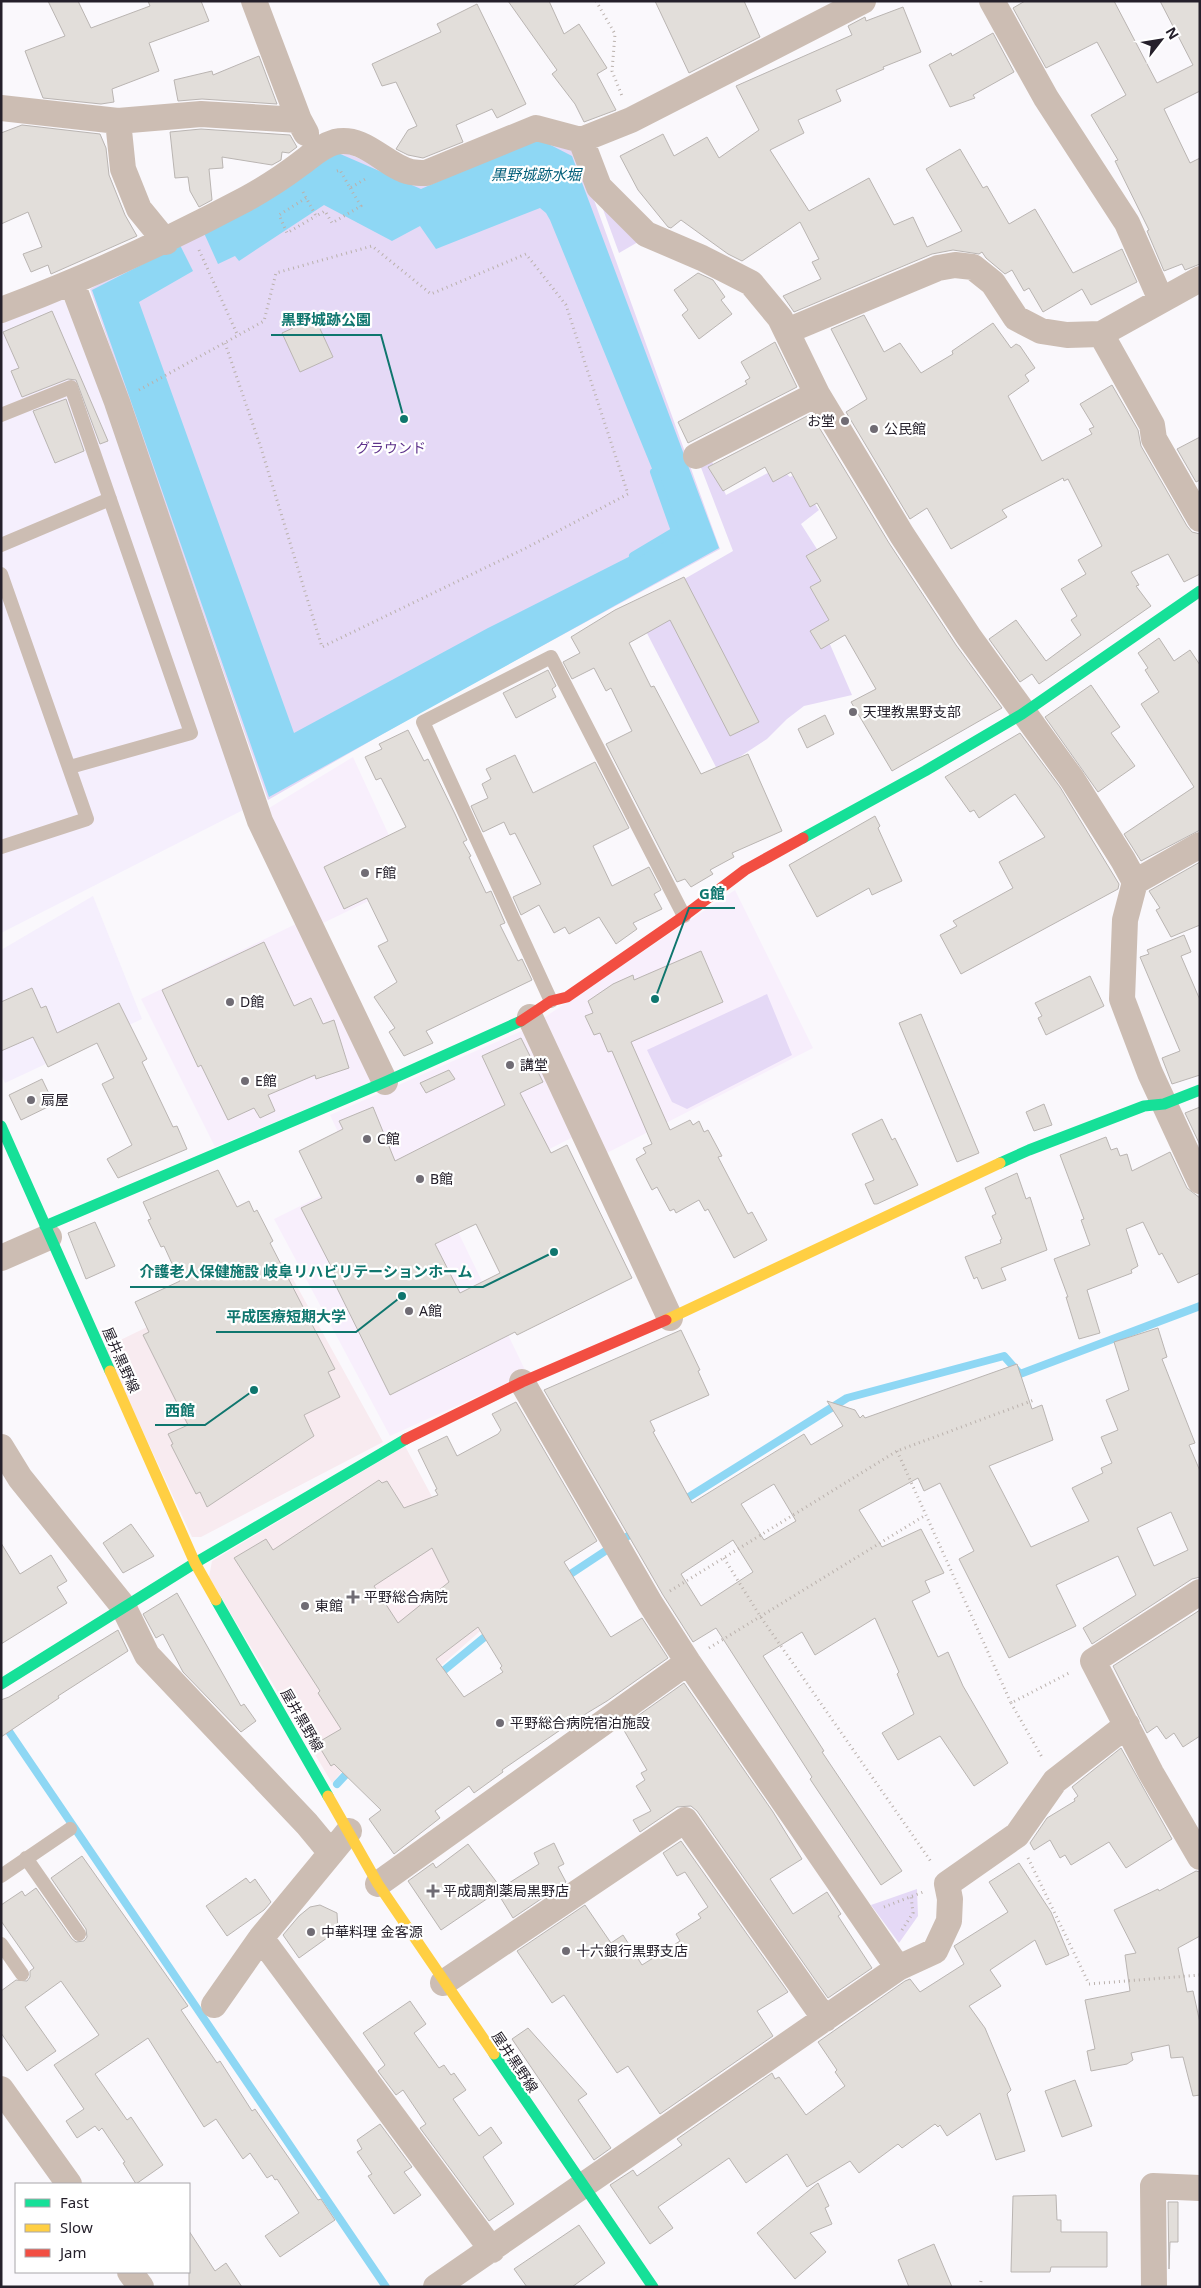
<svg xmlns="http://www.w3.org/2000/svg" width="1201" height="2288" font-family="'Noto Sans','Noto Sans JP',sans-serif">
<rect width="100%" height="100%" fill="#faf8fc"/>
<path fill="#f5effd" d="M61,298L76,311L249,807L1,933V322Z
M93,896L142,1019L5,1083L1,1075V950Z"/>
<path fill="#f8effc" d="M353,757L410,881L317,926L269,808Z
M735,890L813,1048L597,1158L536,1023Z
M302,921L374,1081L215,1147L141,999Z
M526,1029L575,1136L444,1203L527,1374L390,1436L274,1219L359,1177L330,1115Z"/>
<path fill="#f8ebf0" d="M283,1261L383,1442L201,1537H192L104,1348Z
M405,1446L496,1617L417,1687L332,1783L209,1577L212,1561Z"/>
<path fill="#e5d9f6" d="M536,136L576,150L720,549L428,708L268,800L90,289L340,150L421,186Z
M596,190L638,242L619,253Z
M711,459L726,495L779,467L790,477L819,463L804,488L819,510L801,524L829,568L842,614L822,626L852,695L804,706L787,719L767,739L718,771L634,608L733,551L700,465Z
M767,994L792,1055L687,1109L672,1102L647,1050Z
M917,1889L918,1916L899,1943L871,1905Z"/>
<path fill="#8ed7f4" d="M537,138L572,156L719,548L269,797L92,290L180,245L193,271L139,302L294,733L488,628L678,532L550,220L546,213L540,208L436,249L420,226L392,241L324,205L239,261L235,256L218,264L204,233L338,153L421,189Z"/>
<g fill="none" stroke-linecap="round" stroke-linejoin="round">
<path stroke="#8ed7f4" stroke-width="8" d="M633,556L675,531L654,472
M681,1502L847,1398L1004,1356L1020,1374L1200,1306
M563,1579L637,1530
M437,1676L492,1631
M4,1724L386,2287
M337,1784L351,1769"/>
</g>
<path fill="#e2deda" stroke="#bab5b2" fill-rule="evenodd" d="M48,1H78L91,28L150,6L148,1H201L209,21L149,43L159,71L112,89L114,102L101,104L43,98L25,51L65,36Z
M508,1H549L564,34L579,24L607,68L597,74L616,110L584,122L575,104L552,74L557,70Z
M655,1H744L760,37L689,73Z
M1025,1H1114L1157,83L1193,65L1160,1H1200V91L1164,109L1190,163L1200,158V264L1185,270L1182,264L1164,271L1147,231L1149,230L1115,161L1118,160L1091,115L1126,95L1097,42L1046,68L1013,8Z
M477,4L526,104L497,118L492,109L456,125L463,142L423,158L408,155L396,149L408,130L417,126L396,82L382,86L372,64L441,32L437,24Z
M903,7L921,52L883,67L884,69L836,90L841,101L798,120L804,133L770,150L809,211L869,178L894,225L913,217L927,247L962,231L926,169L960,149L983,188L987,186L1009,224L1035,209L1073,273L1122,249L1137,282L1091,305L1082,289L1043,312L1029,288L1024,291L1012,270L1005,274L986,258L982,252L979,254L953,250L932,254L794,312L783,296L821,279L812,262L819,259L800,222L742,261L728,254L681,220L671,228L668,227L638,190L620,156L663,134L674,156L707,137L719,158L759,130L736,86L852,35L848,26L865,17L866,21Z
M993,33L1014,72L973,95L975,98L950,107L929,65L951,53L952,56Z
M259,56L277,104L202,99L178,101L174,80L212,71L213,75Z
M22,125L100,134L106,148L109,175L125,215L137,236L51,274L48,265L31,272L23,254L42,247L28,212L1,224V133Z
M201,129L290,135L297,147L289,153L282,152L281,160L272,165L222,157L223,168L209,169L212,200L199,207L190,191L188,177L175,178L170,132Z
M698,273L713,280L725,297L721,300L732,314L699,339L682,315L688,310L674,290Z
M52,311L108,441L100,444L76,380L68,379L22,397L11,371L19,368L3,332Z
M864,315L884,352L900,343L921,373L953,354L952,351L993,323L1011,348L1016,344L1020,346L1035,368L1025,375L1029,381L1008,396L1042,461L1092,434L1089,429L1094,427L1080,404L1112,385L1138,430L1141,446L1187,526L1192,532L1200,534V574L1184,582L1168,554L1131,572L1139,585L1136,586L1151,606L1039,684L1032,674L1020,682L989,639L1016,620L1046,661L1081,635L1071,620L1077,616L1061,589L1086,574L1078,560L1102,546L1068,479L1064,481L1063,478L1002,510L1007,517L951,549L927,508L910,519L846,412L867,399L831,329Z
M315,318L333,357L300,372L282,333Z
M775,342L797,387L688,443L678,422L747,384L745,381L750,378L741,362Z
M66,399L84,451L55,463L33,411Z
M811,414L889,543L956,645L1002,708L892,771L851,702L876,689L845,635L821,649L810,631L829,620L810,587L821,581L806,556L837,538L817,503L810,507L791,472L773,482L765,467L723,491L708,467Z
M1200,437V480L1196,482L1177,449Z
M684,577L759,722L730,736L670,620L629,643L651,687L654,686L701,774L748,754L782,831L732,853L734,857L710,870L713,874L691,887L685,879L677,882L606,744L632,731L611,688L606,691L594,668L572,679L563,662L580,653L571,637L615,610Z
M1159,638L1174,661L1190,650L1200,665V830L1141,861L1124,834L1194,787L1141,704L1159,692L1145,670L1148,668L1138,653Z
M548,670L556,686L552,689L556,697L516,718L503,693Z
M1091,685L1120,727L1111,733L1135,766L1098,792L1045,717Z
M825,715L834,734L807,748L798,729Z
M408,730L424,761L428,759L455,814L467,840L463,842L471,856L469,857L486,893L491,891L505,923L500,925L518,961L522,959L532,980L426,1031L433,1043L404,1056L389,1032L395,1028L374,997L397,982L378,946L388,941L367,898L344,909L324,867L406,827L381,778L376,780L365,757L382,749L379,744Z
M1020,733L1060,787L1119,884L1118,889L961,974L940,935L957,926L953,921L1013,888L999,862L1045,837L1015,794L979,818L974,810L970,812L945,777Z
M515,755L533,793L595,762L629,828L593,846L612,886L649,867L661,890L654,894L662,909L633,923L637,929L616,944L599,917L569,934L565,927L554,933L539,905L521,915L513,897L541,884L515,833L510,835L504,822L483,832L471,806L488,798L482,784L491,779L486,769Z
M875,816L880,826L878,828L902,881L872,895L869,888L817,917L789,865Z
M1200,862V925L1171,937L1156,910L1160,908L1149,891Z
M1184,935L1191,952L1181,956L1200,1000V1075L1172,1084L1162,1058L1180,1051L1140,957L1149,954L1147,950Z
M264,942L294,1006L311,998L323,1024L334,1020L349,1068L316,1079L315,1075L268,1095L275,1111L260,1118L254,1108L228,1120L201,1065L198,1067L162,990Z
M701,951L723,1002L631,1042L670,1130L690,1120L693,1125L699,1121L704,1132L708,1130L722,1156L718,1157L748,1214L752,1212L767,1240L734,1258L708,1209L705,1211L699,1200L676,1213L674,1209L670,1211L657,1187L652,1190L636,1159L646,1153L643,1148L652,1144L612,1051L608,1052L600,1033L594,1035L585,1016L593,1013L588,1001L613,984L633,975L634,980Z
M1090,976L1104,1006L1046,1035L1038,1018L1042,1016L1035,1003Z
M32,988L41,1008L46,1006L57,1033L119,1003L147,1059L142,1062L173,1127L177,1126L187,1149L118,1178L107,1159L132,1145L102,1084L114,1078L97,1043L48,1067L33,1037L1,1051V1002Z
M921,1014L979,1153L957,1162L899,1023Z
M521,1038L543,1082L520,1093L551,1153L567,1145L632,1278L517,1335L515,1332L390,1395L331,1276L335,1274L301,1208L322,1198L299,1151L343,1129L339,1121L373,1107L395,1161L505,1105L482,1056ZM476,1224L500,1273L460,1293L435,1244Z
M449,1070L455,1079L426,1093L420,1083Z
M42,1079L54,1104L21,1120L9,1095Z
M1044,1104L1052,1125L1034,1131L1026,1112Z
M1200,1107V1145L1185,1113Z
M882,1119L892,1140L895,1138L918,1185L877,1204H874L865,1184L874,1180L852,1134Z
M1106,1137L1111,1150L1117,1148L1120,1156L1127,1154L1132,1171L1170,1152L1187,1188L1200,1198V1273L1178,1283L1162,1253L1159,1255L1143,1222L1126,1229L1138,1266L1131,1270L1132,1273L1087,1290L1100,1333L1079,1339L1066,1297H1068L1054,1259L1090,1245L1081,1220L1084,1219L1060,1155Z
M218,1170L237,1207L249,1201L254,1212L257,1210L273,1241L270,1243L335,1369L328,1372L340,1397L304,1415L314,1436L207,1507L200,1492L196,1494L171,1445L173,1444L168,1434L188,1425L143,1335L149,1332L135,1302L180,1281L164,1246L161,1247L148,1220L151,1219L143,1202Z
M1017,1173L1026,1199L1030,1197L1047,1250L1001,1268L1006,1280L982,1289L977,1277L974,1279L965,1257L1001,1243L1000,1240L1002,1239L992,1216L996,1214L985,1188Z
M95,1222L115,1266L86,1279L68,1233Z
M1158,1328L1167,1357L1162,1359L1195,1443L1189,1445L1200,1471V1577L1192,1579L1092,1644L1083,1628L1136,1595L1118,1556L1056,1585L1076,1626L1009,1658L959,1559L974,1551L940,1483L924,1491L918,1478L859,1510L882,1547L921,1529L944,1573L925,1581L930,1592L912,1601L938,1657L948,1652L963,1686L1008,1763L974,1786L940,1736L898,1760L882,1733L914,1714L897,1674L899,1672L875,1618L815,1655L802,1632L763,1656L824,1751L822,1752L902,1871L881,1885L810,1779L812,1777L716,1628L693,1642L663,1595L544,1390L681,1330L700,1370L698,1371L709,1395L650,1421L655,1431L653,1432L692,1503L804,1434L811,1445L843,1426L827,1401L855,1410L860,1418L863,1415L865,1418L1017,1364L1032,1409L1042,1405L1053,1440L989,1466L1031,1547L1089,1521L1072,1488L1103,1473L1101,1468L1112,1463L1101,1437L1118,1430L1106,1400L1129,1390L1114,1342ZM774,1484L796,1521L764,1540L741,1504ZM1171,1512L1188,1550L1154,1566L1137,1528ZM733,1540L753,1572L701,1606L681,1574Z
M516,1402L597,1541L564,1562L610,1636L611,1637L642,1618L668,1658L607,1701L569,1724L502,1770L503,1772L474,1793L469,1786L435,1811L440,1818L394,1854L369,1819L381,1810L334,1764L331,1766L317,1743L341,1729L318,1693L320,1691L234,1558L266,1539L273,1550L379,1480L382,1483L387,1481L404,1508L438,1495L435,1490L437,1489L418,1450L447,1436L457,1456L498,1434L501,1430L492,1414ZM432,1548L449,1582L398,1623L374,1586ZM478,1627L502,1666L500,1668L503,1672L464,1697L436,1659Z
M131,1524L154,1556L123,1573L103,1543Z
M1,1543L20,1574L51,1555L67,1581L57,1587L67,1603L1,1644Z
M177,1593L241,1706L244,1704L256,1721L241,1732L183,1672L163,1634L156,1638L143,1614Z
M1200,1610V1736L1183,1747L1174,1733L1166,1739L1157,1726L1147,1733L1113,1666Z
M118,1630L128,1651L58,1696L59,1698L1,1737V1700L9,1697Z
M684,1683L773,1812L802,1859L770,1879L793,1914L827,1892L841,1914L838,1916L872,1968L828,1998L697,1811L691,1806L677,1807L640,1832L633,1820L651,1811L636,1786L645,1780L641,1773L647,1770L622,1727Z
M1121,1748L1172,1839L1126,1868L1109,1842L1071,1865L1065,1855L1060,1858L1050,1840L1034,1850L1030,1843L1047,1818L1075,1801L1074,1799L1078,1796L1072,1787Z
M681,1841L788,1992L757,2011L773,2036L660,2114L628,2066L617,2073L564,1995L552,2003L517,1951L585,1905L611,1943L623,1935L642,1965L680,1941L676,1934L701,1918L698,1914L708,1907L685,1872L677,1876L663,1853Z
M554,1843L564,1864L558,1867L566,1882L513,1918L497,1892L441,1930L408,1881L433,1863L436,1868L468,1844L501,1888L539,1864L534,1853Z
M82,1856L188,2006L181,2010L217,2063L220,2061L252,2111L255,2109L318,2200L321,2199L335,2220L280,2257L265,2236L299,2213L277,2179L275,2180L272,2175L267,2178L250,2153L243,2159L216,2119L204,2127L148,2038L95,2074L127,2120L131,2117L163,2165L136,2184L123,2163L125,2162L102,2128L99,2131L95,2126L77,2138L66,2121L84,2109L54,2065L99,2035L61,1981L25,2007L56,2051L27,2071L1,2033V1991L16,1980L27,1981L30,1977V1971L34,1968L1,1921V1905L22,1891L25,1896L36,1888L72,1939L76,1942L84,1941L87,1937L86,1929L51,1878Z
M1019,1863L1051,1912L1069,1955L1046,1965L1035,1940L990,1970L1001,1986L969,2006L985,2028L1011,2090L1007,2094L1025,2151L996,2160L980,2113L947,2136L940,2125L938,2127L935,2124L902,2148L898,2144L859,2173L850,2161L807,2187L787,2154L746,2183L729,2158L658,2207L673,2228L650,2244L610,2185L633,2170L637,2176L682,2145L677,2139L772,2073L775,2079L779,2077L806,2115L845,2086L835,2072L837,2070L818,2042L905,1981L910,1979L920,1992L964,1964L954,1946L1008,1912L989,1882Z
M1196,1871L1200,1872V1936L1178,1948L1187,1992L1193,1991L1200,2023V2095L1193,2096L1183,2057L1171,2058L1169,2045L1131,2053L1133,2060L1127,2064L1091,2071L1087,2051L1095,2049L1085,2000L1130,1991L1125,1955L1136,1953L1114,1910L1158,1889L1159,1891Z
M246,1878L250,1883L255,1879L271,1902L264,1910L227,1936L206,1906Z
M320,1905L337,1913L338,1930L299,1958L283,1935L299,1916L310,1907Z
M410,2001L426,2024L414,2033L439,2068L444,2065L451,2075L454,2073L466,2090L453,2099L479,2136L491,2127L502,2143L483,2157L514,2204L489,2221L420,2128L426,2124L403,2090L396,2095L378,2071L385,2065L363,2033Z
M528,2028L587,2094L578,2100L611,2148L594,2160L512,2039Z
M1075,2080L1092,2126L1062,2137L1045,2091Z
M380,2124L412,2167L404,2172L421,2195L394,2214L368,2176L372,2174L357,2152L362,2149L357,2140Z
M818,2183L829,2206L825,2208L832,2224L810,2233L826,2252L795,2279L757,2233Z
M1056,2195L1057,2220H1061V2232H1107V2267H1051L1050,2272H1011L1013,2196Z
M1168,2202H1178V2242H1170L1169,2269Z
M579,2225L605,2263L572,2287H527L514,2269Z
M189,2231L215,2271L226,2263L242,2287H189Z
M934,2244L952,2287H909L898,2260Z"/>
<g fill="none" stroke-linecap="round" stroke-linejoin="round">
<path stroke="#bab1ac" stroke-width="3" stroke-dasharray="1 4" stroke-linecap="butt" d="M596,1L615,34L612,71L622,96
M337,171L340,170L350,188L367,178
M303,192L316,216L325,211L332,223L361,206L350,188
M306,198L279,215L287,233L316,216
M199,250L238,336
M139,390L264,321L276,273L372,246L431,294L526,254L566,305L628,494L526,548L322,647L261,448L225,343
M897,1451L1011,1703L1071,1672
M724,1558L760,1616L932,1863
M670,1591L897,1451L1034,1400
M709,1648L924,1516
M1011,1703L1043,1759
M1028,1858L1089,1984L1200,1975
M884,1907L923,1892
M902,1930L913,1913L911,1896
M980,2287L981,2281"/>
<path stroke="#ccbdb3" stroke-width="14" d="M1,415L71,387L191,733L70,767
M1,545L110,499
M1,574L87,819L1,847
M551,1001L423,722L551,657L684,916
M26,1858L79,1934
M1,1876L70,1829
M1,1944L22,1974"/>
<path stroke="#ccbdb3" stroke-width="26" d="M254,1L299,120L306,133
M992,1L1046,98L1127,223L1161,300
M1,108L118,121L201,114L299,120
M118,121L123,169L139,209L166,242
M581,140L599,187L646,234L702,258L751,283L780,318L817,394L902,535L969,637L1072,779L1123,860L1135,882L1125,920L1122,999L1150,1073L1200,1181
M72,283L117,402L260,821L385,1082
M1,310C87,278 165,242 246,199C264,189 283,177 300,164C311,156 321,146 335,142C365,135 386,167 411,172C416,173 421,173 426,173L536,128L581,140L631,120L863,1
M787,331L938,268L955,265L973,267L993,283L1016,318L1041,331L1067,335L1101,334L1200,279
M1101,334L1152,425L1154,439L1200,519
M696,456L817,394
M1135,882L1200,845
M530,1017L670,1318
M1,1258L49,1237
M522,1382L650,1603L688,1662L898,1968
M1,1447L20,1478L123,1606L147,1655L307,1824L331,1853L349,1831
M1200,1592L1093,1661L1151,1773L1200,1857
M378,1884L688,1662
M261,1938L492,2250
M443,1983L685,1820L825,2019
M214,2005L261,1938L331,1853
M1,2089L69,2184
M130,2272L141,2287
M436,2287L898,1968L935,1951L949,1921L950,1899L947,1884L1017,1835L1055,1781L1127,1725
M1154,2287L1153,2186L1200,2188"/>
<path stroke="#16e098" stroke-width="11" d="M803,838L925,771L1022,714L1200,591
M1,1126L110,1371
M1000,1163L1029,1150L1144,1106L1164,1104L1200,1090
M45,1226L385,1082L521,1021
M216,1600L328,1796
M1,1684L195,1563L406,1439
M494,2054L653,2287"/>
<path stroke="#ffcf43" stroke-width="11" d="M666,1320L1000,1163
M110,1371L195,1563L216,1600
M328,1796L378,1884L494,2054"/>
<path stroke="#f24e42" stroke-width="11" d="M521,1021L551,1001L567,997L684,916L745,870L803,838
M406,1439L522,1382L666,1320"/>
</g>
<g fill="#706c74" stroke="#fff" stroke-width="2">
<circle cx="845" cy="421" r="5"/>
<circle cx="874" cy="429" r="5"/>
<circle cx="853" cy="712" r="5"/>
<circle cx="365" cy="873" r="5"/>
<circle cx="230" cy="1002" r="5"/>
<circle cx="510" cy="1065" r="5"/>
<circle cx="245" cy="1081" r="5"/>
<circle cx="31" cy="1100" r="5"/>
<circle cx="367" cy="1139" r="5"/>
<circle cx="420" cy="1179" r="5"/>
<circle cx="409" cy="1311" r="5"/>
<path d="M350.5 1589.5h5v5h5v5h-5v5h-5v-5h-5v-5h5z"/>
<circle cx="305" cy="1606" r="5"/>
<circle cx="500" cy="1723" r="5"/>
<path d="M430.5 1883.5h5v5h5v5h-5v5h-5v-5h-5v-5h5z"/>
<circle cx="311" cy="1932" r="5"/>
<circle cx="566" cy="1951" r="5"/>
</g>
<g text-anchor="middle" stroke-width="4.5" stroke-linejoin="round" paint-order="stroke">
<g font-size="14" fill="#25202b" stroke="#fff" text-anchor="start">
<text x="835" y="426" text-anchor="end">お堂</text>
<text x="884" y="434">公民館</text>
<text x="863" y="717">天理教黒野支部</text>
<text x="375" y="878">F館</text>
<text x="240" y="1007">D館</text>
<text x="520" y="1070">講堂</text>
<text x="255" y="1086">E館</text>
<text x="41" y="1105">扇屋</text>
<text x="377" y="1144">C館</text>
<text x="430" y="1184">B館</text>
<text x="419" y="1316">A館</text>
<text x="364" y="1602">平野総合病院</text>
<text x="315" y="1611">東館</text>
<text x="510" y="1728">平野総合病院宿泊施設</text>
<text x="443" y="1896">平成調剤薬局黒野店</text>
<text x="321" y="1937">中華料理 金客源</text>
<text x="576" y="1956">十六銀行黒野支店</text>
</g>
<g font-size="14" fill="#5f348c" stroke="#fff">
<text x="391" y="453">グラウンド</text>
</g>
<g font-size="14" fill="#25202b" stroke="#fff">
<text transform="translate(121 1360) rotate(66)" y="5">屋井黒野線</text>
<text transform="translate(302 1720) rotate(60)" y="5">屋井黒野線</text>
<text transform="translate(515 2062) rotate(56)" y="5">屋井黒野線</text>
</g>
<g font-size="15" font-style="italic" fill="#04607b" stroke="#fff">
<text x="536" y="180">黒野城跡水堀</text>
</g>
</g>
<path fill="none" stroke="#0f766e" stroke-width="2" d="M404 419L381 335H271M655 999L689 908H735M554 1252L483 1287H130M402 1296L356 1332H216M254 1390L205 1425H155"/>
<g fill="#0f766e" stroke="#fff" stroke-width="2">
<circle cx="404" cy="419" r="5"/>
<circle cx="655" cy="999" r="5"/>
<circle cx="554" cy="1252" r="5"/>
<circle cx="402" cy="1296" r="5"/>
<circle cx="254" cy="1390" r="5"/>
</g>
<g font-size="15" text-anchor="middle" font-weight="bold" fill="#0f766e" stroke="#fff" stroke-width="4.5" stroke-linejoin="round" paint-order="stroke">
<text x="326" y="325">黒野城跡公園</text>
<text x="712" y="899">G館</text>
<text x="306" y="1277">介護老人保健施設 岐阜リハビリテーションホーム</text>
<text x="286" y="1322">平成医療短期大学</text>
<text x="180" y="1416">西館</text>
</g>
<rect width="1201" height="2288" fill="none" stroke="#25202b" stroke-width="5"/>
<rect x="15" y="2183" width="175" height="90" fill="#ffffff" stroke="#a8a6aa"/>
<rect x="25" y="2199" width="25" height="8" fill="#16e098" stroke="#a8a6aa"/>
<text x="60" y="2208" font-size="15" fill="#25202b">Fast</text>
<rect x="25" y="2224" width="25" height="8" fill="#ffcf43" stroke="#a8a6aa"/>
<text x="60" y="2233" font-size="15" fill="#25202b">Slow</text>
<rect x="25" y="2249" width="25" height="8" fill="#f24e42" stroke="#a8a6aa"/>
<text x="60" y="2258" font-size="15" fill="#25202b">Jam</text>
<g transform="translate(1161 40) rotate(59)" stroke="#ffffff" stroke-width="4" paint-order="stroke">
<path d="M0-4L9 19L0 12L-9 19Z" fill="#25202b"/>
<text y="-8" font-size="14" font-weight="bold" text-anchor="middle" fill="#25202b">N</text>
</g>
</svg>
